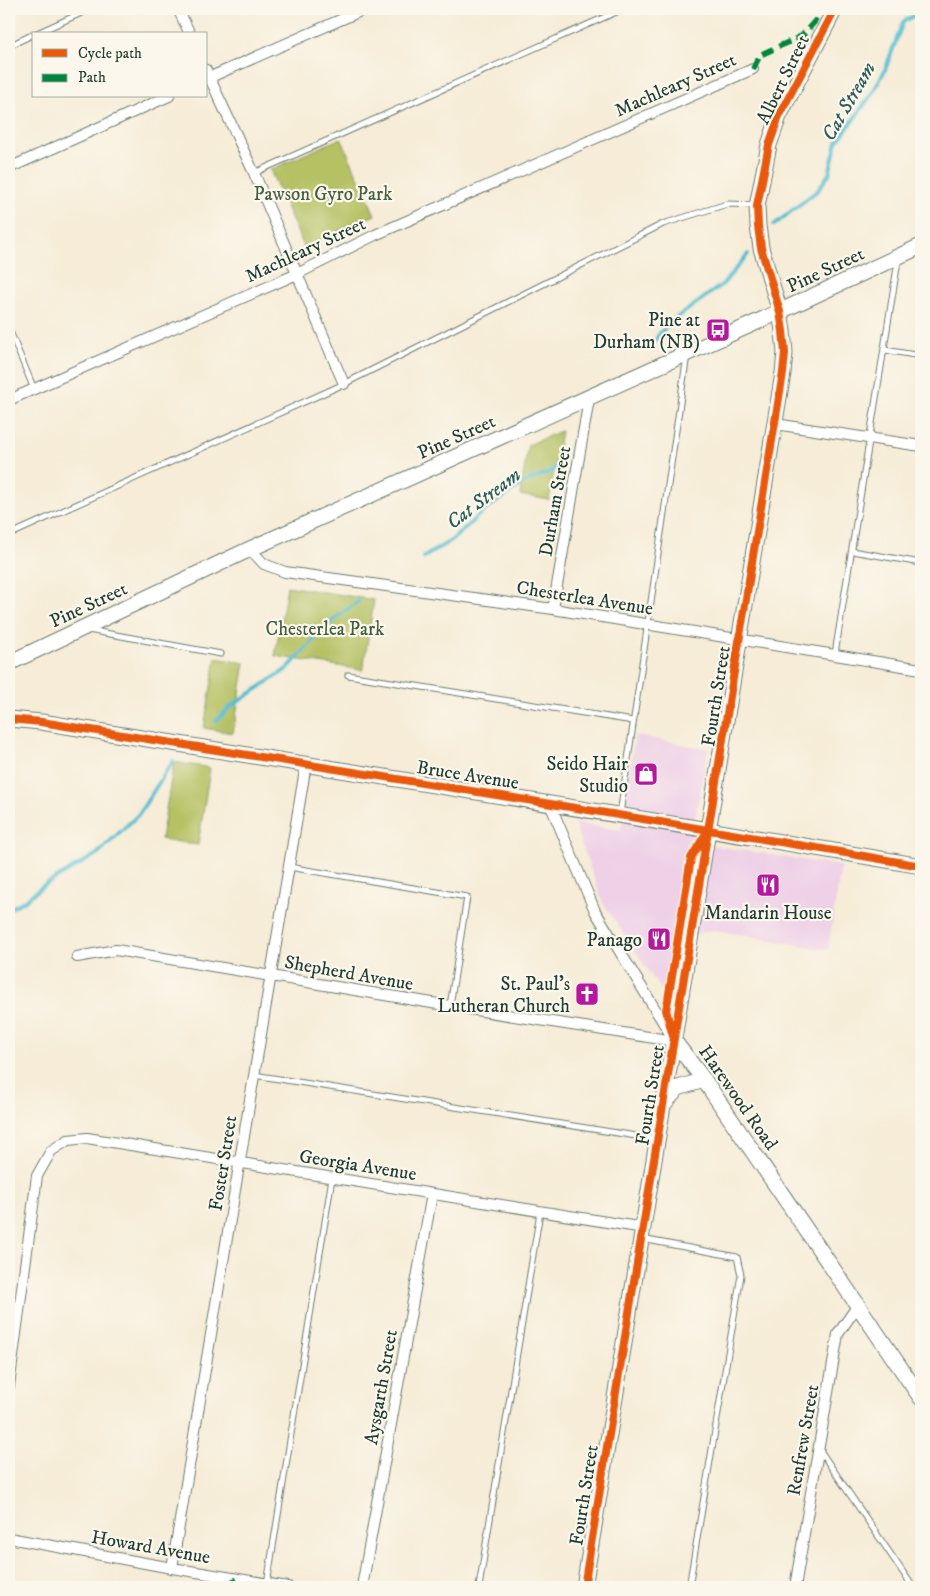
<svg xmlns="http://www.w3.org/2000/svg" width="930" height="1596" font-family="'IM FELL DW Pica',serif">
<rect width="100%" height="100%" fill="#fbf7ec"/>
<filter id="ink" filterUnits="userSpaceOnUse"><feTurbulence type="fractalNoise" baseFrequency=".02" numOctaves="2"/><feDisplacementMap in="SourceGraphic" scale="10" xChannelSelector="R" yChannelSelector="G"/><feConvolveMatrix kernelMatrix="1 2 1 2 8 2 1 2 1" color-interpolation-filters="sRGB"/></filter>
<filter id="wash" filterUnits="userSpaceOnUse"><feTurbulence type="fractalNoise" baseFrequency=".0096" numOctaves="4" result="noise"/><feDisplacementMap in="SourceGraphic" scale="20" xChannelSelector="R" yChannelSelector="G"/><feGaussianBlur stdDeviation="1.12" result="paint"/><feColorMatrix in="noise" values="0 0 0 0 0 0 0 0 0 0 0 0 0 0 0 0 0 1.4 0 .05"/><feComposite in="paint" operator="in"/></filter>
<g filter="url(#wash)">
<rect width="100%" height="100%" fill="#f6ecd7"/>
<path fill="#eed0e7" d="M635,735L708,749L691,842L841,866L828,950L714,930L679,938L668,1000L603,903L574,823L621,830Z"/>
<path fill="#b5c163" stroke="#6a7f4c" d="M341,138L375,215L304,247L270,170Z
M561,431L549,500L520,495L528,445Z
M287,586L374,600L363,670L275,656Z
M216,658L245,663L233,733L204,728Z
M174,762L210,768L198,845L161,839Z"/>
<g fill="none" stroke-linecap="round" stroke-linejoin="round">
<path stroke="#53bdd0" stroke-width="4" d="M774,225L818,190L829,174L837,142L872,94L885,70L903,22L921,11
M651,347L660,333L672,321L723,284L748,254
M424,557L452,540L481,513L525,482L550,472L559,464
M216,721L230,707L287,669L324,629L337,617L359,601
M9,909L24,901L43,886L97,854L138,815L173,761"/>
</g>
</g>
<g filter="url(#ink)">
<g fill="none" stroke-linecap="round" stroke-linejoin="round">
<g stroke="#6a7a6d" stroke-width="7">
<path id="lane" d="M35,34L90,9
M9,46L34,34
M254,173L623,9
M9,329L34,389
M885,350L921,356
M9,535L344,384L663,224L727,204L755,205
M852,551L921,563
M88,630L221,654
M835,654L898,261
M348,675L633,721
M620,814L687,355
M289,867L467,897L450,1006
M254,1075L655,1139
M642,1239L737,1257L741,1275L689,1587
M819,1449L913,1587
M267,1584L332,1178
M479,1587L540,1212"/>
</g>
<g stroke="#6a7a6d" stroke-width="12">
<path id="street" d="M178,9L190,34
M206,70L254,173L344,384
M206,79L365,9
M9,168L169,96
M9,400L297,274L375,235L753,69
M775,424L921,446
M250,549L264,564L285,572L553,609L921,669
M553,609L589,399
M550,804L595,911L674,1040
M77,957L116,950L450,1006L674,1041
M9,1386L37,1176L51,1151L68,1140L87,1138L644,1228
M9,1538L172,1568L288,1587
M172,1568L306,764
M362,1587L432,1194
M795,1587L838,1334L858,1305"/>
</g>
<g stroke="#6a7a6d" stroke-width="17">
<path id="secondary" d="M9,663L250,549L757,322L921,246
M9,719L41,722C335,769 628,815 921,866
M674,1041L704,1080L921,1398
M663,1105L678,1088L704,1080
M584,1587L783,373L785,353L783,331L780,312L761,248L758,226L757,206L769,145L779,116L835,9"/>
</g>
<use href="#lane" stroke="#fff" stroke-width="5"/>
<use href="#street" stroke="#fff" stroke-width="10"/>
<use href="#secondary" stroke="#fff" stroke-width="15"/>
<path stroke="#00873e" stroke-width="6" stroke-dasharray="12 6" stroke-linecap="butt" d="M753,69L760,55L802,36L815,21L826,27
M233,1578L237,1587"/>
<g stroke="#fbf7ec" stroke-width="11">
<path id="cycleway" d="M9,719L41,722C335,769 628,815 921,866
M673,1036L666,1010L668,1000L691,858L705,835
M584,1587L783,373L785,353L783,331L780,312L761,248L758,226L757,206L769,145L779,116L835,9"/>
</g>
<use href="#cycleway" stroke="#e8590c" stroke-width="8"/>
</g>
</g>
<defs>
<g id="bus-square" transform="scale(1.25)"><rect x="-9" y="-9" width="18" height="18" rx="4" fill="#b5179e" stroke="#fbf7ec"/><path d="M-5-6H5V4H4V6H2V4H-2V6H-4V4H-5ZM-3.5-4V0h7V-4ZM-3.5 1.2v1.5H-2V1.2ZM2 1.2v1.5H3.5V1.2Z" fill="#fff"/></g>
<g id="shop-square" transform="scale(1.25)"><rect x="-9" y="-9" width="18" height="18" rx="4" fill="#b5179e" stroke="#fbf7ec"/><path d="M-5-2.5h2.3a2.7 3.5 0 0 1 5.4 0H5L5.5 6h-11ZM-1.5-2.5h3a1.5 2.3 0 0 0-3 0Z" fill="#fff"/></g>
<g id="restaurant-square" transform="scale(1.25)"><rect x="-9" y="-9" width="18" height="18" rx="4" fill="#b5179e" stroke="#fbf7ec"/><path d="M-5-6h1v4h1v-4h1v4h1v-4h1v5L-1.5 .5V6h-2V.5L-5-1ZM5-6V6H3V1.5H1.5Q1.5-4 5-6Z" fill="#fff"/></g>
<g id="church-square" transform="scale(1.25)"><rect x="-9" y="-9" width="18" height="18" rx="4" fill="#b5179e" stroke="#fbf7ec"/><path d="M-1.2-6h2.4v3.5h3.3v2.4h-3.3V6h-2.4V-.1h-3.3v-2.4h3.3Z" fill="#fff"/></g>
</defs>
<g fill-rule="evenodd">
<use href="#bus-square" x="718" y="330"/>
<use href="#shop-square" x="646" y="774"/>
<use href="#restaurant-square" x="768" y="885"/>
<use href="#restaurant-square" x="659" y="939"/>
<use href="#church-square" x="587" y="994"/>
</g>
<g text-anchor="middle" stroke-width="4.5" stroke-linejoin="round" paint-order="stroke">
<g font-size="19" fill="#1f3d34" stroke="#fbf7ec">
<text transform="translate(782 79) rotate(-64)" y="7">Albert Street</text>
<text transform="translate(675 84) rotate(-24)" y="7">Machleary Street</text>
<text transform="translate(305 249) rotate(-25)" y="7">Machleary Street</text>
<text transform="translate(825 269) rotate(-25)" y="7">Pine Street</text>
<text transform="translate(456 436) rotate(-24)" y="7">Pine Street</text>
<text transform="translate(554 501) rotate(-80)" y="7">Durham Street</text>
<text transform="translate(585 597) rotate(9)" y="7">Chesterlea Avenue</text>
<text transform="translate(88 604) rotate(-25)" y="7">Pine Street</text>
<text transform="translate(715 696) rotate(-81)" y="7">Fourth Street</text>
<text transform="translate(468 774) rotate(9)" y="7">Bruce Avenue</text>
<text transform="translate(349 972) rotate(10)" y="7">Shepherd Avenue</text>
<text transform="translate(649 1095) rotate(-81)" y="7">Fourth Street</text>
<text transform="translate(739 1097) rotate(55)" y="7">Harewood Road</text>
<text transform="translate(222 1163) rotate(-81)" y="7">Foster Street</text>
<text transform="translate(358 1164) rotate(9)" y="7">Georgia Avenue</text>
<text transform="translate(380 1387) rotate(-80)" y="7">Aysgarth Street</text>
<text transform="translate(802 1440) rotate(-80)" y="7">Renfrew Street</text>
<text transform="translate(583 1495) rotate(-81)" y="7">Fourth Street</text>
<text transform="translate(151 1546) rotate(10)" y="7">Howard Avenue</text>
</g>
<g font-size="19" fill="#445e40" stroke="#fbf7ec">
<text x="323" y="200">Pawson Gyro Park</text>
<text x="325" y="635">Chesterlea Park</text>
</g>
<g font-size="19" fill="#1f3d34" stroke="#fbf7ec" text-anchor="end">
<text x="700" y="326">Pine at<tspan x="700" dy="22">Durham (NB)</tspan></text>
<text x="628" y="770">Seido Hair<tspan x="628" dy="22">Studio</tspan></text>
<text x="768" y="919" text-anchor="middle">Mandarin House</text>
<text x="642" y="946">Panago</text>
<text x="570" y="990">St. Paul's<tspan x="570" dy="22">Lutheran Church</tspan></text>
</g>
<g font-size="20" font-style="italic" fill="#2c5d5b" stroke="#fbf7ec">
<text transform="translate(848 101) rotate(-60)" y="7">Cat Stream</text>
<text transform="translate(483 498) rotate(-37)" y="7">Cat Stream</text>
</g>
</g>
<rect width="930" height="1596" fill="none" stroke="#fbf7ec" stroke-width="30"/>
<rect x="32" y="32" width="175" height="65" fill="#fbf7ec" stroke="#a3ada2"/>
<rect x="42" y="49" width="25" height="8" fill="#e8590c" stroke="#a3ada2"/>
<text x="78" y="58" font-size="15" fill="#1f3d34">Cycle path</text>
<rect x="42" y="74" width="25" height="8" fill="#00873e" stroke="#a3ada2"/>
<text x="78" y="82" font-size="15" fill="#1f3d34">Path</text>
</svg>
